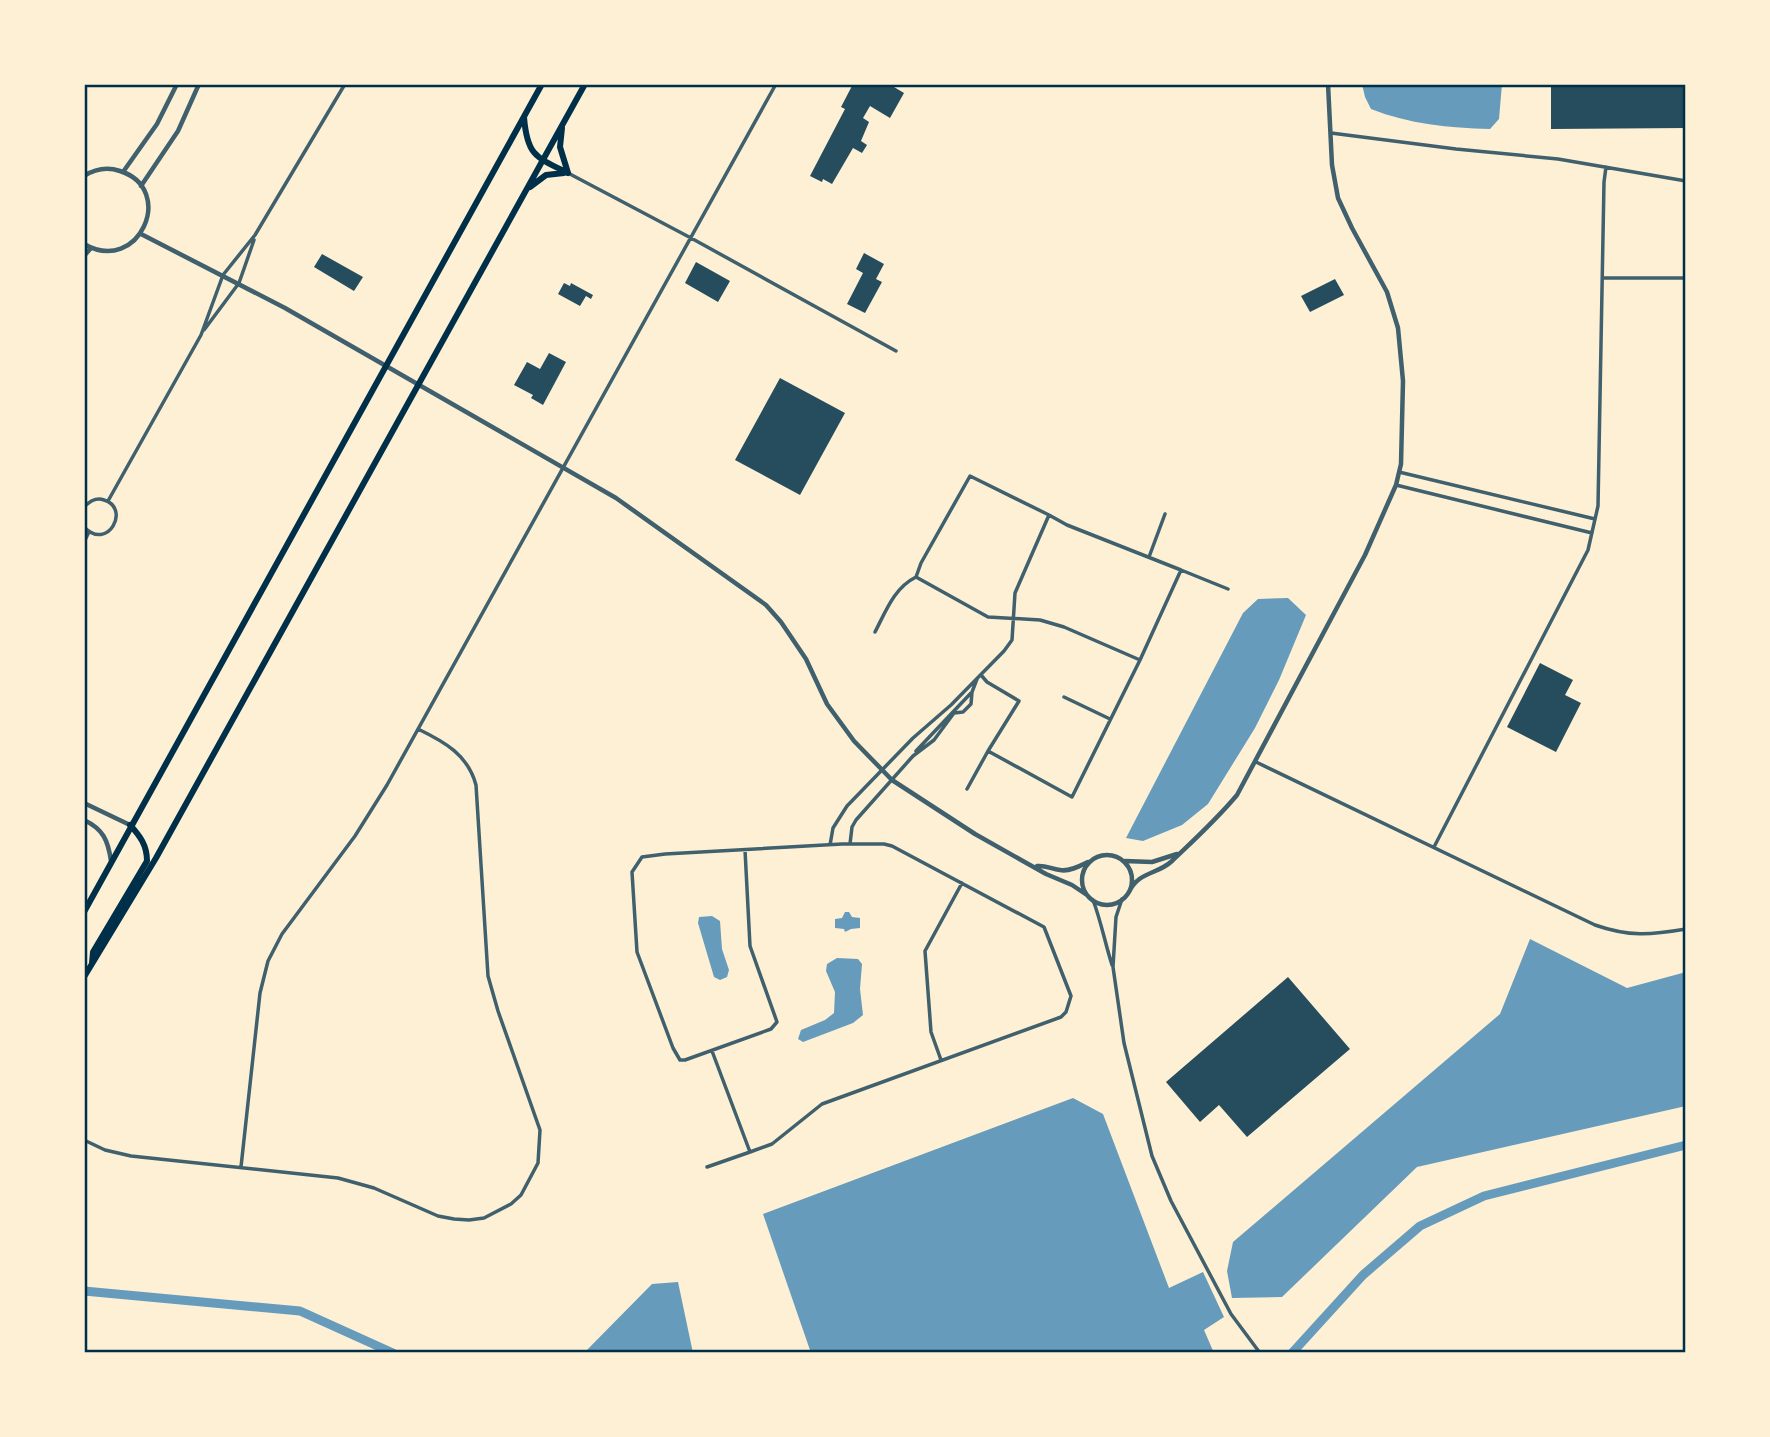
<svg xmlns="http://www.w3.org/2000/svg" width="1770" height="1437" font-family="'Varela Round',sans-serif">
<rect width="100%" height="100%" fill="#fdf0d5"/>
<path fill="#669bbc" d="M1362,84H1502L1499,119L1490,129C1449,128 1409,124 1371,109L1365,97Z
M1288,598L1306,615L1279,680L1255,728L1208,804L1182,825L1143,841L1126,838L1243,613L1258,599Z
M845,912H849L852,917L860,918V928L851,929L845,932L844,929L835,928V919L842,918Z
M712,916L720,921L722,949L729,970L727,977L720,980L714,977L698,923L699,917Z
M1530,939L1627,988L1686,972V1106L1417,1167L1282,1297L1232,1298L1227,1271L1233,1242L1500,1014Z
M837,958L858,959L862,964L860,989L863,1015L853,1023L803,1042L798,1039L801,1030L825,1020L834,1013L835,992L826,971L827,964Z
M1073,1098L1103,1114L1169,1288L1203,1272L1224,1317L1204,1330L1214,1353H811L763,1214Z
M678,1282L693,1353H584L652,1284Z"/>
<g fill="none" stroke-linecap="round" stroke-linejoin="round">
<path stroke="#669bbc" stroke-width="9" d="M84,1291L300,1311L393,1353
M1292,1353L1363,1275L1420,1226L1484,1196L1686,1145"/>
</g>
<path fill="#264d5e" d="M853,84H889L904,93L890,118L870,106L863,118L869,122L861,141L867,145L862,153L853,148L832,184L823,179L822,182L810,176L845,109L841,107Z
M1551,84H1686V128L1551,129Z
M864,253L884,264L876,279L882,282L865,313L847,304L863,273L856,269Z
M322,254L363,277L354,291L314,267Z
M696,262L730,281L718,302L685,283Z
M1335,279L1344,295L1310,312L1301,296Z
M564,283L570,286L571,283L593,295L591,299L586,296L580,306L558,294Z
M549,353L566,362L543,405L531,398L533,395L514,385L527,362L540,369Z
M780,378L845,413L800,495L735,460Z
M1540,663L1573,680L1565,695L1581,703L1556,752L1507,727Z
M1288,977L1350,1049L1247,1137L1219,1105L1200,1122L1166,1082Z"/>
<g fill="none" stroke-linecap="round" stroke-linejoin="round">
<path stroke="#3f606c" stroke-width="3.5" d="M1331,133L1456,149L1558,159L1686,181
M568,173L691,238L896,351
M1603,278H1686
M204,330L239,283L254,240
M1399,472L1595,519
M1396,485L1592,533
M108,501L201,335L223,275L255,235L345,84
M84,507C90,501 96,497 104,500C131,508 108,552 84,527
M84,542L89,532
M1149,557L1165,514
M1181,570L1228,589
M875,632C886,611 894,588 916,577
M981,675L987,682L1019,701L988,751L1072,797L1140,660
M1064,697L1110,719
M916,751L971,693
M1256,762L1595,925C1629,937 1651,935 1686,929
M967,789L988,751
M850,844L852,827L856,820L913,756L934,740L954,713L963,712L971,704L972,692L977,679
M830,845L833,828L847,806L913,738L951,705L1004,651L1012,640L1015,593L1049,515L970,476L921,563L916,577L988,617L1040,620L1064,627L1140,660L1181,570L1067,525L1049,515
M1434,847L1588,550L1598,506L1604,182L1606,167
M745,850L750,946L777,1022L771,1029L685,1060H680L673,1048L637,952L632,872L642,857L665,854L842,844H884L892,846L1044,927L1071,996L1066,1012L1061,1017L822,1104L772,1144L750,1152
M1122,899L1116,917L1113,967L1124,1043L1152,1156L1171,1201L1231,1314L1260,1353
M1093,900C1101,921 1105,943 1112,965
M941,1060L931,1032L925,951L962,883
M84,1140L105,1150L131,1156L338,1178L374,1188L438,1216L454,1219L469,1220L484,1218L511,1204L521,1195L538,1163L540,1130L498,1011L488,976L476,785C468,755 445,742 418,729
M241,1167L260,993L268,961L282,934L355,836L387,785L776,84
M707,1167L750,1152L712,1051"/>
<path stroke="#3f606c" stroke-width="4.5" d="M123,172L157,124L177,84
M84,176C95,169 108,167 120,171C177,189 139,276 84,244
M141,186L178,131L199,84
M141,234L285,308L616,498L766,605L781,622L806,659L827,704L854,741L892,780L975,834L1046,874L1072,885L1087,895
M84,256L91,248
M84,803L130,825
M84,820C103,829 108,840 111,861
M1082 880a25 25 0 1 1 50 0a25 25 0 1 1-50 0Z
M1125,861L1152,862L1177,854
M1037,866C1046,865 1051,869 1060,870C1069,872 1080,866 1088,862
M1129,892C1139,871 1157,875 1172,861C1194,840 1217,819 1237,795L1365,555L1396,485L1401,464L1403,381L1398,328L1387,292L1352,228L1338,198L1332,165L1328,84"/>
<path stroke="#003049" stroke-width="6" d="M524,117C527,155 535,157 568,173
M562,128L560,147L568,173
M530,187L546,175L564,173
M84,912L542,84
M92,963L93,952L147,861C147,845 140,836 130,825
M84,977L156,858L585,84"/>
</g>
<rect width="1770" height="1437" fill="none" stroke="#fdf0d5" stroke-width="172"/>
<rect x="86" y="86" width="1598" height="1265" fill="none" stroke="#003049" stroke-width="2.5"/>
</svg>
